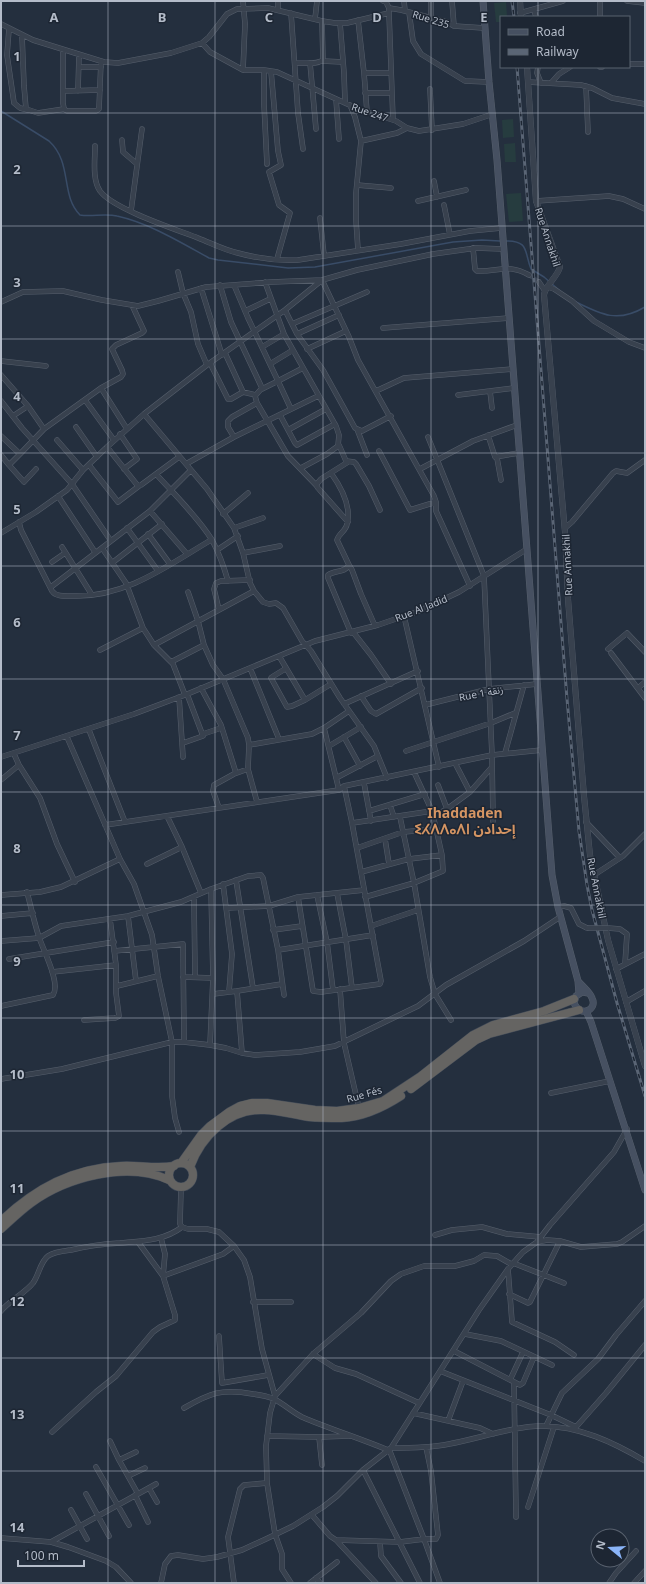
<svg xmlns="http://www.w3.org/2000/svg" width="646" height="1584" font-family="'Noto Sans','Noto Sans Arabic','Noto Sans Tifinagh',sans-serif">
<rect width="100%" height="100%" fill="#242f3e"/>
<path fill="#263c3f" d="M506,2L507,17H501V22H496L494,3Z
M513,119L514,137L503,138L502,120Z
M515,143L516,162H505L504,144Z
M521,193L523,221L509,222L506,194Z"/>
<g fill="none" stroke-linecap="round" stroke-linejoin="round">
<path stroke="#394c67" stroke-width="1.5" d="M1,111L49,141C73,163 60,195 80,215C92,217 105,213 117,216C149,223 180,242 209,258L218,260L288,268L315,267L453,242L482,240L500,241
M504,241C530,240 524,252 531,269L544,277L559,290
M576,302C602,315 618,323 645,307"/>
<path stroke="#3a4453" stroke-width="4.5" stroke-dasharray="4.5 2" stroke-linecap="butt" d="M529,275L539,282"/>
<g stroke="#565f6c" stroke-width="5.5">
<path id="minor" d="M243,1L245,24L243,70H264L277,72L356,108L396,121L407,128L419,131L463,124L493,114
M278,1V10
M383,1L386,2L389,8L401,10L447,22L454,26L484,28
M404,1L405,11
M452,1L454,26
M600,1V17
M627,1L645,3
M534,10L536,17
M409,12L413,41L421,54L465,81L489,82
M291,13L298,113L303,149
M389,13L393,120
M520,13L563,1
M431,18V1
M315,19L317,1
M358,20L364,73
M340,23L344,73L345,102
M1,24L33,40L104,62L118,63L171,53L202,43L209,37L227,14L237,9L268,8L322,21L335,23H347L389,13V8
M9,29L7,55L14,103L20,108L28,110
M22,35L24,86L26,109L38,113L64,109
M202,43L210,52L243,70
M63,50V103L64,109L67,111H96L99,109L101,61
M322,61L343,62
M296,63C305,63 316,65 323,60L322,21
M310,63L316,129
M629,64H645
M79,67H101
M538,67L537,73L541,83
M600,67H602
M264,70V104L267,164
M271,71L278,151L281,165L269,172L279,205L290,213L277,259
M528,82L581,85L592,88L612,98L645,104
M551,83L559,74L570,67
M586,86L588,132
M430,89L432,130
M63,91L100,90
M78,91L79,55
M365,93H392
M336,99L339,139
M350,105L355,117L361,141L356,193V220L358,250
M367,112L364,73H391
M122,140L123,152L137,164
M361,141L397,133L407,128
M95,146C95,160 92,179 100,191C113,209 175,229 198,238C211,243 224,250 238,253C256,258 279,261 298,260L401,244L470,231L501,228
M434,181L437,197
M357,185L391,188
M418,201L466,190
M536,201L609,196L623,199L645,209
M444,205L450,235
M131,211L142,129
M320,218L324,255
M473,248L475,269L477,271C499,272 507,263 529,275
M178,272L183,293L191,312L198,344L207,365
M265,282L284,334L336,426L339,435L338,446L327,454L301,468
M539,282L545,291
M220,285L231,322L262,388L255,396L257,403L288,456L316,485
M234,285L248,318L278,381L262,389
M548,287L554,289L572,301L594,321L629,342L645,348
M201,288L222,355
M1,302L23,292L63,291L102,300L138,306L158,301L206,287L272,282L322,280L349,337L358,360L434,496L436,502V511L470,586
M285,310L297,334L323,370L355,428L362,431L391,416
M245,311L270,299
M292,324L367,292
M383,328L509,318
M297,334L339,315
M262,347L284,334
M307,349L346,331
M225,353L243,392
M1,361L46,366
M210,363L228,399H231L243,392L256,395
M270,364L293,350
M1,375L28,406L44,429
M101,388L127,429
M376,391L404,378L513,369
M490,391L492,408
M458,395L514,388
M85,400L114,440
M1,401L22,428L72,484L111,541
M291,409L278,381L303,368
M144,414L207,489L234,528L243,553L250,583L254,591L263,602L269,604L276,603L283,608L302,641L311,651L340,698L374,746L387,778
M280,415L295,443L297,445L335,424
M13,416L28,406
M76,427L97,457
M357,429L367,455
M288,430L326,409
M120,434L137,459L124,469
M488,435L495,457L519,453
M1,436L20,454L44,429L101,388L121,377L123,374L122,370L112,349L116,345L142,333L144,331L132,305
M234,437L318,396
M428,437L484,576L492,755L493,821
M57,440L83,470
M339,445L346,461L354,462L356,464L369,486L380,510
M107,447L138,486L141,485L179,457
M379,451L410,510L436,502
M1,455L9,465L20,454
M497,458L501,480
M186,464L234,437L228,427V421L232,417L257,403
M9,465L24,482L36,469
M89,465L118,502L139,486
M420,469L473,441L517,425
M331,473C341,487 352,506 347,524C346,531 339,533 337,540L349,565C345,573 335,570 328,575V578L351,633
M156,474C174,494 198,517 212,540C219,553 224,567 228,581
M58,496L95,552
M150,511L187,554
M223,514L248,493
M19,522L21,530L52,591C56,597 65,596 72,596C125,598 167,566 211,540
M348,522L318,488L316,485L321,479L348,462
M127,528L158,571
M234,528L263,518
M565,528L572,522L613,473L616,471L627,473L645,460
M1,533L36,512L67,490L83,470L107,447L144,414L207,365L285,310L322,280L357,270L433,254L476,248L503,249
M148,534L170,564
M62,547L92,595
M102,548L126,583L143,628L154,645L173,664L185,695
M217,550L238,536
M243,553L280,546
M52,562L65,553
M112,563L162,524
M349,565L352,570L361,594L375,626
M51,587L150,511L191,470
M188,592L198,621L204,645L213,665L223,679L248,738L249,745L248,769L257,802
M219,610L214,589L216,583L221,581L250,580
M404,616L439,767
M353,632L371,655L391,684
M154,645L254,591
M608,649L627,633L645,652
M100,650L143,628
M611,653L645,698
M279,656L305,700L331,684
M171,662L204,645
M250,668L279,739
M285,669L272,677L271,678L287,707L292,706L305,700
M201,688L221,725L236,773
M638,688L645,682
M361,696L371,711L376,714L422,688
M179,697L183,757
M344,704L418,671
M425,705L489,689L537,684
M324,728L339,790
M89,730L125,822
M203,734L221,728
M67,737L120,859L134,884L152,935L158,976L172,1042V1096L175,1118L179,1132
M344,737L360,766
M183,743L203,736L187,694
M249,745L312,734L324,728L349,711
M329,746L361,727
M406,751L491,723L515,713
M505,753L524,685
M14,754L19,765L40,798L57,844L75,882
M1,757L134,714L185,695L315,641L378,625L419,611L459,592L527,549
M455,763L470,792
M336,778L378,756
M1,780L19,765
M364,783L371,821
M438,785L447,809
M390,805L394,817
M219,808L213,791L214,785L234,774L248,769
M369,811L425,794
M167,816L182,847L201,893
M434,816L447,809L470,792L492,767
M400,817L414,883L430,977L435,994L451,1020
M586,822L620,858
M352,823L432,811
M105,825L339,790L344,786L492,755L542,750
M385,839L389,864
M357,848L403,832L437,829
M147,864L182,847
M361,872L409,859L442,855
M594,875L623,856L645,834
M236,880L253,988
M223,884L232,954L229,992
M337,893L346,940L352,988
M1,895L40,892L61,887L120,859
M317,895L327,942L333,990
M194,897L195,977
M298,897L313,991L321,992L380,984L381,981L352,823L344,786
M365,897L414,883L443,871L442,855L432,811L414,772
M558,907L564,906L571,908L579,924L587,928
M227,908L269,906L298,897L364,890
M1,916L33,913
M128,916L136,981
M371,926L418,910
M608,928L620,929L627,934L625,964
M273,930L302,926
M1,941L39,938L61,926L128,916L181,902L211,889L248,876L261,875L263,878L278,950L284,995
M278,950L373,935
M114,951L183,944L184,1042
M9,959L114,942
M616,969L645,954
M52,972L116,965
M183,977L213,978
M117,986L158,976
M340,989L344,1043L359,1108
M237,991L282,984
M213,994L237,991L242,1053
M626,1002L645,991
M1,1006L53,995C61,983 43,950 39,937C34,922 31,907 27,892
M84,1020L115,1018L119,1016L116,993V965L110,919
M210,1045L213,978L211,889
M1,1079L62,1069L172,1042H184L210,1045L226,1048L242,1053L255,1055L300,1052L335,1046L418,1006L446,985L524,941L560,917
M551,1093L610,1081
M181,1188L180,1224L182,1227L188,1229H207L219,1232L234,1246L244,1260L250,1277L262,1349L275,1396
M435,1235L452,1230L482,1227L507,1234L541,1237
M138,1242L163,1276L223,1254L234,1246
M537,1242L547,1240L560,1241L581,1247L617,1244L622,1242L645,1226
M513,1263L564,1283
M508,1269L512,1322L555,1342L574,1355
M509,1294L528,1303L530,1302L560,1241
M253,1302H291
M1,1311C10,1300 24,1294 33,1283C39,1275 40,1262 48,1256C54,1252 64,1251 71,1250C87,1246 104,1244 120,1243C141,1241 164,1241 182,1227
M465,1334L501,1341L552,1365
M219,1336L222,1383L268,1375
M454,1351L520,1385L523,1383L534,1357
M313,1354L335,1368L356,1374L419,1403
M440,1371L551,1415L576,1427L575,1430
M510,1380L523,1352
M514,1382L516,1517
M184,1408C210,1393 222,1388 253,1394C260,1395 267,1396 274,1399C284,1404 292,1412 302,1417C330,1429 359,1438 388,1450
M413,1413L480,1428L493,1434
M448,1421L463,1381
M546,1426L562,1393L598,1359L616,1335L645,1301
M576,1427L606,1393L645,1345
M52,1432L96,1392L116,1376L153,1332L160,1327L175,1320V1315L163,1276L165,1254L161,1238
M267,1436L319,1437L349,1436
M319,1437L322,1465
M110,1441L119,1460L138,1494
M426,1447L431,1471L438,1535L436,1539H424L440,1583
M391,1448C410,1448 430,1448 449,1444C477,1439 514,1426 542,1426C579,1426 613,1442 645,1461
M119,1460L136,1452
M96,1467L129,1525
M363,1470L420,1583
M128,1476L145,1468
M149,1488L157,1502
M86,1494L109,1536
M135,1495L148,1522
M528,1507L554,1427
M71,1510L87,1539
M312,1515L330,1536L336,1540L400,1542L424,1539L389,1449
M1,1538L51,1542L68,1547L106,1561L116,1567L131,1583
M336,1540L376,1583
M51,1542L156,1484
M380,1542L381,1556L401,1583
M316,1578L320,1583
M161,1583L165,1564L171,1556L178,1555L203,1559L217,1557L242,1550L266,1539L293,1526L323,1507L337,1496L363,1470L391,1448L479,1310L508,1269L523,1252L537,1242L550,1225L614,1152L627,1129
M234,1583L228,1537L240,1489L244,1485L267,1483
M291,1583L282,1569V1554L275,1534L267,1483L266,1446L270,1413L275,1396L313,1354L361,1313L391,1281L401,1274L424,1266H455L474,1261L484,1255L497,1256L511,1264
M310,1583L337,1562
M609,1583L616,1573L636,1551
M634,1583L645,1571"/>
</g>
<g stroke="#565f6c" stroke-width="6">
<path id="tertiary" d="M520,1L521,17
M527,67L536,201L560,267C557,278 545,285 544,295L565,532L568,599L584,796L590,855L608,940L645,1066"/>
</g>
<g stroke="#565f6c" stroke-width="7">
<path id="secondary" d="M483,1L489,82L497,160L552,875L558,907L578,981L579,994
M578,981C582,986 590,992 592,998C598,1010 580,1018 574,1003L576,996L582,992L588,993
M586,1011L591,1022L645,1190"/>
</g>
<g stroke="#434c59" stroke-width="9">
<path id="trunk" d="M411,1089L476,1040L489,1034L579,1010
M181,1163L201,1135L210,1126L229,1112L240,1106L252,1103H267L315,1110L337,1111L359,1108L383,1101L421,1076L473,1035L493,1025L544,1011L574,999
M169 1175a12 12 0 1 1 24 0a12 12 0 1 1-24 0Z
M190,1167C201,1137 229,1108 264,1110C279,1110 294,1115 309,1117C320,1118 332,1118 342,1118C364,1117 384,1107 401,1096
M1,1221C36,1188 73,1168 121,1166C139,1165 156,1169 174,1166
M1,1229C11,1220 20,1211 31,1203C67,1177 127,1161 169,1180"/>
</g>
<use href="#minor" stroke="#38414e" stroke-width="4.5"/>
<use href="#tertiary" stroke="#38414e" stroke-width="5.5"/>
<use href="#secondary" stroke="#465061" stroke-width="6"/>
<use href="#trunk" stroke="#656462" stroke-width="8"/>
<g stroke="#5a6575" stroke-width="3">
<path id="rail" d="M512,1L514,17
M517,67L567,699L579,831L587,885L592,910L617,1003L645,1096"/>
</g>
<use href="#rail" stroke="#1d2633" stroke-width="1.5" stroke-dasharray="4.5" stroke-linecap="butt"/>
<g stroke="#565f6c" stroke-width="5.5" stroke-linecap="butt">
<path id="minor-bridge" d="M587,928H608"/>
</g>
<use href="#minor-bridge" stroke="#38414e" stroke-width="4.5"/>
</g>
<path fill="none" stroke="#b4bcc9" stroke-width="1" stroke-opacity="0.55" d="M108,1V1583M215,1V1583M323,1V1583M431,1V1583M538,1V17M538,67V1583M1,113H645M1,226H645M1,339H645M1,453H645M1,566H645M1,679H645M1,792H645M1,905H645M1,1018H645M1,1131H645M1,1245H645M1,1358H645M1,1471H645"/>
<g text-anchor="middle" stroke-width="3" stroke-linejoin="round" paint-order="stroke">
<g font-size="10" fill="#b4bcc9" stroke="#1d2633">
<text transform="translate(431 19) rotate(17)" y="4">Rue 235</text>
<text transform="translate(370 112) rotate(19)" y="4">Rue 247</text>
<text transform="translate(548 237) rotate(72)" y="4">Rue Annakhil</text>
<text transform="translate(567 565) rotate(-93)" y="4">Rue Annakhil</text>
<text transform="translate(421 608) rotate(-22)" y="4">Rue Al Jadid</text>
<text transform="translate(481 693) rotate(-11)" y="4">Rue 1 زنقة</text>
<text transform="translate(597 888) rotate(79)" y="4">Rue Annakhil</text>
<text transform="translate(364 1094) rotate(-16)" y="4">Rue Fés</text>
</g>
<g font-size="14" font-weight="bold" fill="#d59563" stroke="#1d2633">
<text x="465" y="818">Ihaddaden<tspan x="465" dy="16">ⵉⵃⴷⴷⴰⴷⵏ إحدادن</tspan></text>
</g>
</g>
<g font-size="13" text-anchor="middle" font-weight="bold" fill="#b4bcc9" stroke="#1d2633" stroke-width="3" stroke-linejoin="round" paint-order="stroke">
<text x="54" y="22">A</text>
<text x="162" y="22">B</text>
<text x="269" y="22">C</text>
<text x="377" y="22">D</text>
<text x="484" y="22">E</text>
<text x="17" y="61">1</text>
<text x="17" y="174">2</text>
<text x="17" y="287">3</text>
<text x="17" y="401">4</text>
<text x="17" y="514">5</text>
<text x="17" y="627">6</text>
<text x="17" y="740">7</text>
<text x="17" y="853">8</text>
<text x="17" y="966">9</text>
<text x="17" y="1079">10</text>
<text x="17" y="1193">11</text>
<text x="17" y="1306">12</text>
<text x="17" y="1419">13</text>
<text x="17" y="1532">14</text>
</g>
<rect width="646" height="1584" fill="none" stroke="#b4bcc9" stroke-width="4"/>
<rect x="500" y="16" width="130" height="52" fill="#1d2633" stroke="#59626f"/>
<rect x="508" y="29" width="20" height="6" fill="#465061" stroke="#59626f"/>
<text x="536" y="36" font-size="12" fill="#b4bcc9">Road</text>
<rect x="508" y="49" width="20" height="6" fill="#5a6575" stroke="#59626f"/>
<text x="536" y="56" font-size="12" fill="#b4bcc9">Railway</text>
<g transform="translate(610 1548) rotate(288)"><circle r="19" fill="#1d2633" stroke="#59626f"/>
<path d="M0-3L7 15L0 10L-7 15Z" fill="#8ab4f8"/>
<text y="-6" font-size="11" font-weight="bold" text-anchor="middle" fill="#b4bcc9">N</text>
</g>
<path d="M18 1560v6h66v-6" fill="none" stroke="#b4bcc9" stroke-width="2"/>
<text x="24" y="1560" font-size="12" fill="#b4bcc9" stroke="#1d2633" stroke-width="3" paint-order="stroke">100 m</text>
</svg>
